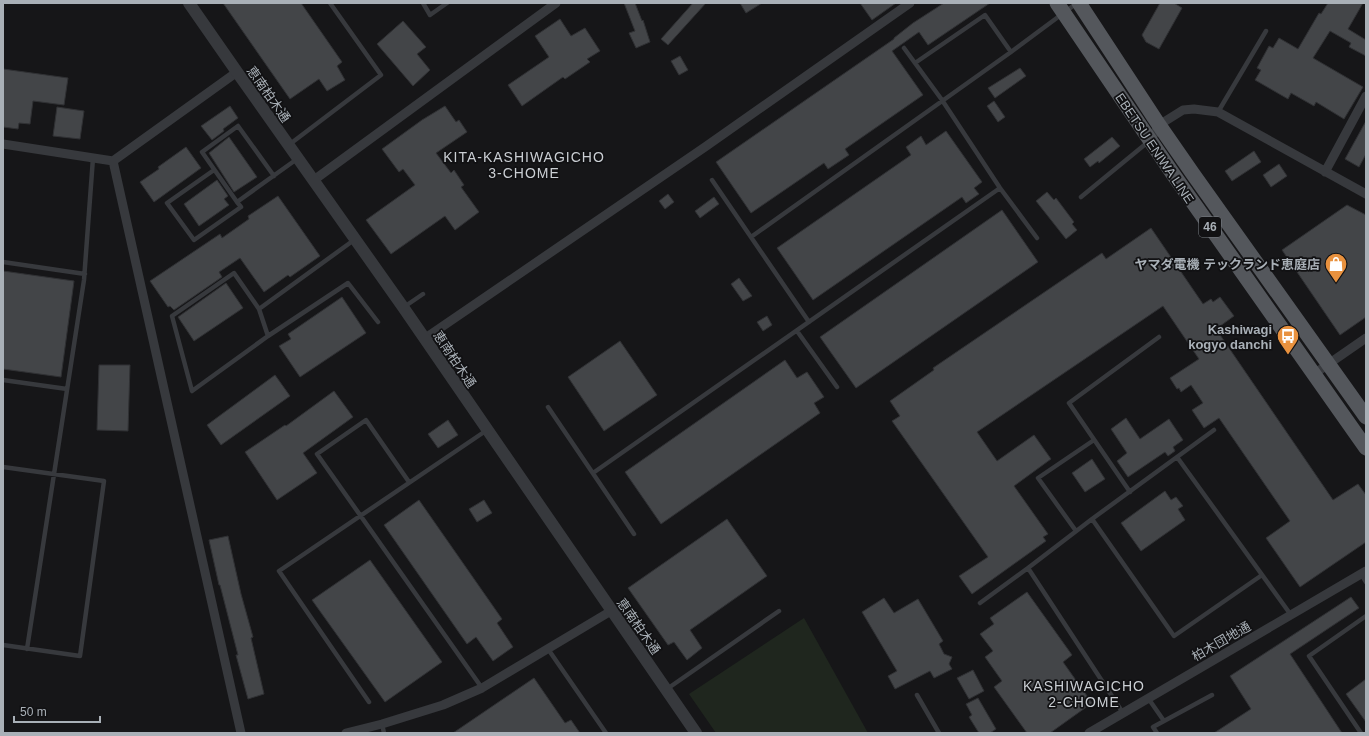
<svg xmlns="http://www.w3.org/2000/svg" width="1369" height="736" font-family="Arial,'Noto Sans JP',sans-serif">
<rect width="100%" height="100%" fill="#161618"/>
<path fill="#1f261e" d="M804,618L868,733H716L689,694Z"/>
<path fill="#434548" stroke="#303134" d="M223,3H301L342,62L337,66L345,80L327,91L319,79L290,99Z
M624,3H635L642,21L643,20L650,42L636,48L629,33L635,31Z
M693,3H706L668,45L661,39Z
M740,3H762L746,13Z
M860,3H896L872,20Z
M944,3H990L928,45L919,32L892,51L923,95L845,149L849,155L828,169L824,163L751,213L716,162L894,39V38L913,23Z
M1160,3H1174L1182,8L1159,49L1146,42L1142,35Z
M1328,3H1363L1348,29L1366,40V56L1349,47L1351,43L1330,31L1313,58L1363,87L1344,119L1316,102L1314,106L1291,93L1288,99L1255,80L1261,70L1257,68L1269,46L1273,48L1279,38L1298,49L1319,13L1321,14Z
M560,19L571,36L585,28L600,51L587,59L590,62L565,79L563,77L522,106L508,85L549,57L535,36Z
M403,21L426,47L417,54L430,70L413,86L377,44Z
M680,56L688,70L679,75L671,61Z
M1020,68L1026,76L995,98L988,88Z
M3,69L68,78L64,105L33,101L30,124L19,123L18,129L3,127Z
M994,101L1005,117L998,122L987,106Z
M230,106L238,118L223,129L224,131L212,140L201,126Z
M445,106L456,122L459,120L467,132L436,153L451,173L454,170L464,185L461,187L479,212L455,230L445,216L391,254L366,220L415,185L403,169L399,172L382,149L422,120Z
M57,107L84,111L80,139L53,136Z
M1366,121V154L1359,167L1345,159Z
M946,131L982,182L974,188L979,194L966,203L962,197L813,300L777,248L911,155L906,147L921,136L926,145Z
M229,137L257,177L234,192L209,153Z
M1112,137L1120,146L1099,163L1098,161L1090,167L1084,159Z
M186,147L201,168L154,202L140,182L159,169L158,167Z
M1254,151L1261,162L1232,181L1225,171Z
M1279,164L1287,176L1271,187L1263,175Z
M217,180L228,196L224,199L229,205L199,226L184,204Z
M1047,192L1054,200L1056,198L1074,222L1072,224L1077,230L1066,239L1036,201Z
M668,194L674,202L665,209L659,201Z
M278,196L320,256L290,277L288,275L264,292L240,258L219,272L222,277L174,310L170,306L168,307L150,281L220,234L222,238L249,219L248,216Z
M714,197L719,204L700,218L695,211Z
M1347,205L1366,215V317L1340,335L1282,250Z
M1002,210L1038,262L856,388L820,337Z
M1151,228L1203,304L1211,299L1213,302L1220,297L1234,316L1216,329L1333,500L1358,484L1366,495V542L1300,587L1266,538L1290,521L1219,418L1204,428L1192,410L1203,403L1191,385L1181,392L1179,388L1177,389L1170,378L1199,359L1163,306L977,432L997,461L1034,435L1051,459L1014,486L1048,534L1043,537L1046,541L972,594L959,576L988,557L892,421L900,416L890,401L934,370L933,368L1102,253L1106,259Z
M3,271L74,281L61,377L3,369Z
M739,278L752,296L743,301L731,284Z
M226,283L243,308L194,341L178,317Z
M342,297L366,333L300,377L279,346L291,339L288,334Z
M767,316L772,325L763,331L757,322Z
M620,341L657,395L604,431L568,377Z
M785,360L797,378L807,372L824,397L814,403L820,413L661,524L625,472Z
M99,365H130L128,431L97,430Z
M275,375L290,396L221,445L207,425Z
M334,391L353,417L303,453L317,473L277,500L245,452L285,425L286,426Z
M1126,418L1140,439L1169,419L1183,440L1173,447L1175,451L1168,456L1165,452L1128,477L1117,461L1127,453L1111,429Z
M448,420L458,435L438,448L428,434Z
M1092,459L1105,479L1085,492L1072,473Z
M1165,491L1171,500L1176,497L1183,506L1178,509L1185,520L1141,551L1121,523Z
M419,500L502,619L497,623L513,647L493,661L476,637L467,644L384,525Z
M484,500L492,513L477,522L469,509Z
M727,519L767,576L690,630L702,648L687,660L674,642L668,645L628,588Z
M228,536L241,594L253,637L251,638L264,694L248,699L236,655H238L220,585H219L209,540Z
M370,560L442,662L385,702L312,600Z
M1027,592L1072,655L1063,662L1092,703L1050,733H1027L994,687L1002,681L985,657L993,651L980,634L994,624L990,618Z
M1351,597L1359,608L1290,654L1342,733H1214L1251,709L1230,676Z
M884,598L894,613L918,599L943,641L939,644L944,654L952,657L949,664L952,669L934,678L930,671L895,689L888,676L897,671L862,612Z
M973,670L984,691L969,699L957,678Z
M534,678L565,723L571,720L580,733H453Z
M1366,679V722L1346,694Z
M978,698L996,729L990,733H979L969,717L972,715L966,704Z"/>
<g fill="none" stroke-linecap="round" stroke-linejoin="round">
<path stroke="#37393d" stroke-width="4.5" d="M423,3L430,15L447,3
M904,48L942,100L1000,188L1037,238
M915,63L985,15L1011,52
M1218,112L1266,31
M290,144L381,75L330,3
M214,170L167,203L194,240L241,207L237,202
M274,176L238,126L202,152L237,202L297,159
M712,180L809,322
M1081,197L1148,142
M751,237L1011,52L1077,3
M3,262L85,274
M404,307L423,294
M259,309L268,336L192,391L172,316L234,273L259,309L354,240
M797,331L837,387
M268,336L348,283L378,322
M3,380L67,389
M548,407L634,534
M1177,457L1291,615
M3,467L104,481L80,656L3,645
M593,473L1000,188
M409,482L366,420L317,454L482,688
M1130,492L1069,403L1159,337
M1092,519L1174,636L1262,575
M1076,531L1038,478L1094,440
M1361,574L1366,582
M980,603L1028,568
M27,649L84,280L93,158
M548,649L606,733
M667,689L779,611
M917,695L939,733
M1148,698L1164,721
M369,702L279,571L487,430
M1123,713L1028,568L1092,519L1214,430
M382,724L384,733
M1157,733L1153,727L1212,695
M1361,733L1309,656L1366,616"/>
<path stroke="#37393d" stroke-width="9" d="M237,72L113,161L241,733
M1150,141L1159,125L1183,110L1194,109L1218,112L1366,194
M3,144L113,161
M1325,172L1366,96
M314,180L556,3
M424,339L705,147L910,3
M1314,374L1366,338
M346,733L382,724L443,705L482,688L611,611
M1089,733L1366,571"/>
<path stroke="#37393d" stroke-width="12" d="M189,3L237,72L403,307L696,733"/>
<path stroke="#54575c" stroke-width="15" d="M1057,3L1173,174L1366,448
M1079,3L1159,125L1193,174L1366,417"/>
</g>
<defs>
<g id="shop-pin" transform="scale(1.15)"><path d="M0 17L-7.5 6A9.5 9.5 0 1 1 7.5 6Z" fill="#e8913e" stroke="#111113"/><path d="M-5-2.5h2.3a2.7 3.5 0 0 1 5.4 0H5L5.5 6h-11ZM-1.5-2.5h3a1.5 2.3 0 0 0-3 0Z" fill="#fff"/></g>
<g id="bus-pin" transform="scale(1.15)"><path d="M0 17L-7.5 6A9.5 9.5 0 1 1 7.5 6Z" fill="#e8913e" stroke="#111113"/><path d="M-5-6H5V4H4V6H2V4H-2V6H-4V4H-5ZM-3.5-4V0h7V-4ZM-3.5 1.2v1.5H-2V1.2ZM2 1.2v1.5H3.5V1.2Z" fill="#fff"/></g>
</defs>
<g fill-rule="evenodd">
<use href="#shop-pin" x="1336" y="264"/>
<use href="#bus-pin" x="1288" y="336"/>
</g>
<g text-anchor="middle" stroke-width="3.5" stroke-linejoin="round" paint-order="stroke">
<rect fill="#111113" stroke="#7b8086" stroke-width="1" x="1199" y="217" width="22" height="20" rx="3"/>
<g font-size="12" font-weight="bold" fill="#a9b0b7">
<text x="1210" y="231">46</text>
</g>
<g font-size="13" fill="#a9b0b7" stroke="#111113">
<text transform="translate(269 94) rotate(55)" y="5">恵南柏木通</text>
<text transform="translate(1155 148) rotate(56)" y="5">EBETSU ENIWA LINE</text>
<text transform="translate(455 359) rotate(56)" y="5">恵南柏木通</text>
<text transform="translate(639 626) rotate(55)" y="5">恵南柏木通</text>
<text transform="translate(1221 641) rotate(-30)" y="5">柏木団地通</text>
</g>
<g font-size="13" font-weight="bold" fill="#a9b0b7" stroke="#111113" text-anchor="end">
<text x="1320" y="269">ヤマダ電機 テックランド恵庭店</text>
<text x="1272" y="334">Kashiwagi<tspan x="1272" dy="15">kogyo danchi</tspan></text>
</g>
<g font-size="14" letter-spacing="1" fill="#caced3" stroke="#111113">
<text x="524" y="162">KITA-KASHIWAGICHO<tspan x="524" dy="16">3-CHOME</tspan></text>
<text x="1084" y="691">KASHIWAGICHO<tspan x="1084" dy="16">2-CHOME</tspan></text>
</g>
</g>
<rect width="1369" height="736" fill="none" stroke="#a9b0b7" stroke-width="8"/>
<path d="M14 716v6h86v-6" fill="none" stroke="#a9b0b7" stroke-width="2"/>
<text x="20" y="716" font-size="12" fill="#a9b0b7" stroke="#111113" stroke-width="3" paint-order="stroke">50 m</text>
</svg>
